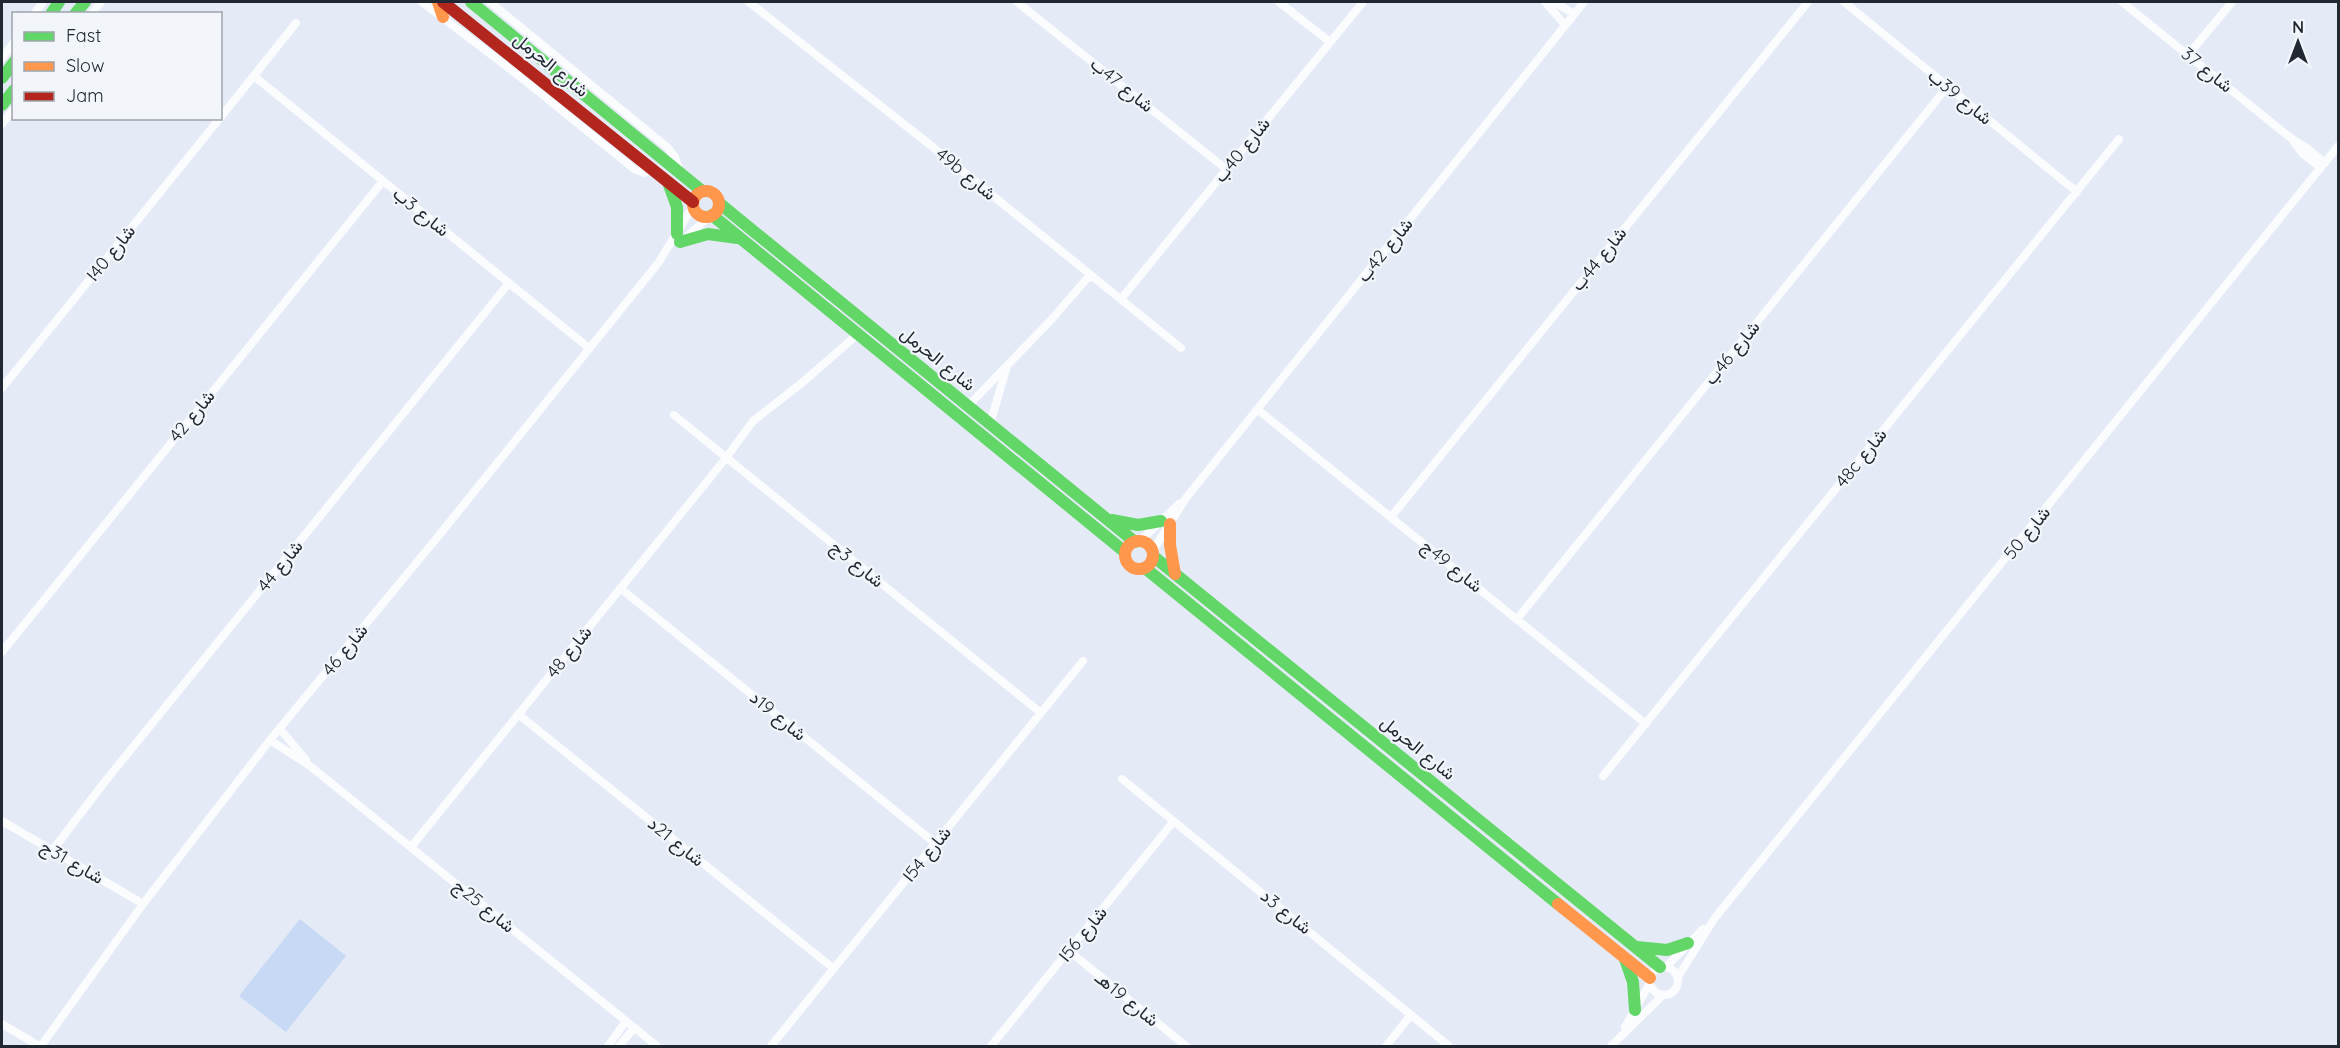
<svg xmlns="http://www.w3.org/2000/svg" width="2340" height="1048" font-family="Quicksand,Vazirmatn,sans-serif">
<rect width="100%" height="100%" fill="#e4ebf7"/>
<path fill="#c7d9f5" d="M300,919L346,956L286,1032L239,996Z"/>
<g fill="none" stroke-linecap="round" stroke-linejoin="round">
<path stroke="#fbfcfe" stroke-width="8" d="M422,2L523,79L634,169L644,173L655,170
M490,2L667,147L675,157L681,174
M749,2L929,144L1181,348
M1017,2L1226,169
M1279,2L1330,42
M1545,2L1565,25
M1554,2L1574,14
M1844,2L2077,192
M2122,2L2292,139L2307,148L2325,163
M34,14L43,2
M91,14L101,2
M2188,55L2232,2
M2,58L14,42
M254,76L589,348
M220,118L296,23
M2,124L14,109
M2294,142L2302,153L2321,168
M684,239L710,216
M1121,299L1363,2
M2,388L220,118
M967,407L1051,320L1090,275
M1257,409L1646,724
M674,415L1041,713
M990,424L1007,366
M1391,517L1808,2
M1140,541L1179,504
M1152,552L1186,498L1584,2
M620,588L935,843
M1517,619L1948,86
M2,652L383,181
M518,714L834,969
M280,729L306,760
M270,740L310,766L657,1046
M1603,776L2119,139
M1122,779L1449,1046
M2,821L143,904
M411,847L726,458L753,421L803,382L858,334
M52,851L103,784L509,283
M1069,951L1186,1046
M1650 981a14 14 0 1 1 28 0a14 14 0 1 1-28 0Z
M1666,967L1703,929
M1678,977L1714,919L2338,146
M2,1024L39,1046
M1625,1027L1650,983
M41,1046L143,904L270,740L436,539L659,262L693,206
M608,1046L626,1021
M619,1046L634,1028
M771,1046L1083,661
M991,1046L1174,821
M1386,1046L1411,1015
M1611,1046L1663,995"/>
<path stroke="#63d668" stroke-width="12" d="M471,2L702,191
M51,14L59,2
M75,14L85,2
M2,78L14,62
M2,105L14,90
M669,185L677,207V234
M719,203L1135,542
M712,215L1125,552
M680,242L708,234L737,238
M1112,520L1138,525L1161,521
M1153,556L1660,967
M1145,568L1558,904
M1637,947L1667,950L1688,943
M1625,959L1633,982L1635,1010"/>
<path stroke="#ff974d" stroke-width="12" d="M438,2L443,17
M693 204a13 13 0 1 1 26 0a13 13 0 1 1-26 0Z
M1170,524V545L1175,574
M1125 555a14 14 0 1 1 28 0a14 14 0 1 1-28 0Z
M1558,904L1650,978"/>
<path stroke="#b3261e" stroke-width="12" d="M443,2L693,202"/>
</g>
<g text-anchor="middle" stroke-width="4.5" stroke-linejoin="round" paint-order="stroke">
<g font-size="18" fill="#222832" stroke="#f2f6fb">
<text transform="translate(551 65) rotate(39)" y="6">شارع الحرمل</text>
<text transform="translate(2207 70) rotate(39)" y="6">شارع 37</text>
<text transform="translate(1122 85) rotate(39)" y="6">شارع 47ب</text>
<text transform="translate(1960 97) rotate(39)" y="6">شارع 39ب</text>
<text transform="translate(1242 150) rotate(-51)" y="6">شارع 40ب</text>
<text transform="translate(966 174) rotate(39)" y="6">49b شارع</text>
<text transform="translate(421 212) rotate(39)" y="6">شارع 3ب</text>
<text transform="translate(1385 250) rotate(-51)" y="6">شارع 42ب</text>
<text transform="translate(111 253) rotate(-51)" y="6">شارع 40ا</text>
<text transform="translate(1599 259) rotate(-51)" y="6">شارع 44ب</text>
<text transform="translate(1732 353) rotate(-51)" y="6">شارع 46ب</text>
<text transform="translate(938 359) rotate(39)" y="6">شارع الحرمل</text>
<text transform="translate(192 416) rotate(-51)" y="6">شارع 42</text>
<text transform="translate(1861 458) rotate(-51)" y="6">48c شارع</text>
<text transform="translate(2027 533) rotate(-51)" y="6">شارع 50</text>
<text transform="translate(857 564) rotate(39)" y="6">شارع 3ج</text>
<text transform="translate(280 566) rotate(-51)" y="6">شارع 44</text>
<text transform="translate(1452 566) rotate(39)" y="6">شارع 49ج</text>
<text transform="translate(345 650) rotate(-51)" y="6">شارع 46</text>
<text transform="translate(569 652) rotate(-51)" y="6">شارع 48</text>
<text transform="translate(778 716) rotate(39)" y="6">شارع 19د</text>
<text transform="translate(1418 748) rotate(39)" y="6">شارع الحرمل</text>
<text transform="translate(676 842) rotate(39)" y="6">شارع 21د</text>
<text transform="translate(927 854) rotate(-51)" y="6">شارع 54ا</text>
<text transform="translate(72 862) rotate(30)" y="6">شارع 31ج</text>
<text transform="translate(484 906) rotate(39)" y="6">شارع 25ج</text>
<text transform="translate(1286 912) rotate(39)" y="6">شارع 3د</text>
<text transform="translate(1083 934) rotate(-51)" y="6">شارع 56ا</text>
<text transform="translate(1127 999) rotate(39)" y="6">شارع 19هـ</text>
</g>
</g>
<rect width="2340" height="1048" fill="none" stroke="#222832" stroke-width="6"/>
<rect x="12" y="12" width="210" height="108" fill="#f2f6fb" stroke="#9fa4ab" stroke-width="1.5"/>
<rect x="24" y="32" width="30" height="9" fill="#63d668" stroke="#9fa4ab" stroke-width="1.5"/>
<text x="66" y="42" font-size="18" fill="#222832">Fast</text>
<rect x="24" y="62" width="30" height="9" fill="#ff974d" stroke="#9fa4ab" stroke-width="1.5"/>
<text x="66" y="72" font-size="18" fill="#222832">Slow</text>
<rect x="24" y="92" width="30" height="9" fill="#b3261e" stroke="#9fa4ab" stroke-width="1.5"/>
<text x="66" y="102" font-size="18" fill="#222832">Jam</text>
<g transform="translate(2298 42)" stroke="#f2f6fb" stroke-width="4.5" paint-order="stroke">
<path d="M0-4.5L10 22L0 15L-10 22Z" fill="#222832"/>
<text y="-9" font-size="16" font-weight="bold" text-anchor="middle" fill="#222832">N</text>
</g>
</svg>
